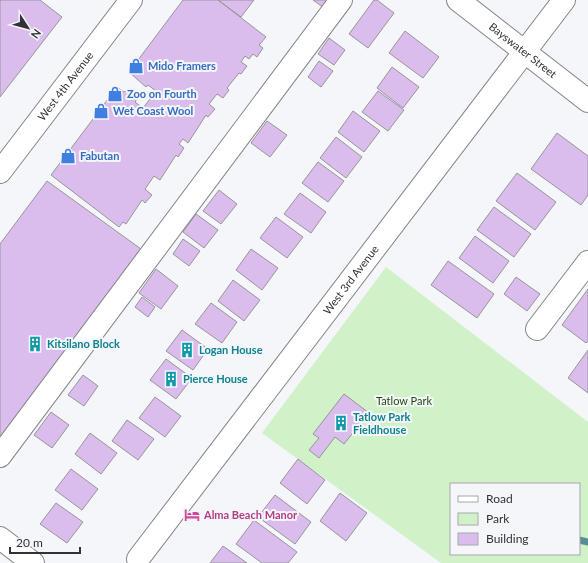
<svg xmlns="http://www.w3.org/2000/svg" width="588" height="563" font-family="Lato,sans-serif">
<rect width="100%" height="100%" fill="#f4f6fa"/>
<path fill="#d1f1c9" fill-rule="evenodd" d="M386,267L588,422V563H441L262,433ZM451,484H579V554H451Z"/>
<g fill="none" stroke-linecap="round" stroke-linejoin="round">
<path stroke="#5a8c94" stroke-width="7" d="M579,540L588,542"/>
</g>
<path fill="#dbbded" stroke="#979598" d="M0,0H40L62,17L0,97Z
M183,0H218L266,37L259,45L263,48L257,57L253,54L249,59L245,56L241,62L247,66L241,74L239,73L227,88L229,90L223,98L217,94L209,104L215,109L208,117L206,115L188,143L183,139L179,144L184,148L178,157L176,155L160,180L154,176L145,189L152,195L145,203L142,200L126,224L123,222L119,227L51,175L117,87L124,92L126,91L137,99L135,102L143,108L156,91L148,85L146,87L129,72Z
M218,0H254L241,17Z
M313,0H331L324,8Z
M374,0H377L394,13L368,48L349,34Z
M405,31L439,57L423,78L389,53Z
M329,38L345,50L334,65L318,54Z
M319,61L333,71L321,87L308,77Z
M392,67L419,87L403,108L377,88Z
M378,91L404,110L388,131L362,112Z
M353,111L380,131L364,152L338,132Z
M267,121L287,135L270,157L251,143Z
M557,133L588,156V195L581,205L531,169Z
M336,137L362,157L346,178L320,158Z
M318,162L344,181L328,202L302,183Z
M517,173L556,202L535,230L496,201Z
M47,181L141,249L0,438V244Z
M219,190L237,204L221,224L203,211Z
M300,193L326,212L311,233L284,214Z
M494,207L531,234L514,257L477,230Z
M196,214L218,230L204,248L183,232Z
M276,217L303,237L287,258L260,238Z
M475,236L509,261L493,283L459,258Z
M183,239L200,251L189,266L173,254Z
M251,249L278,268L262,290L236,270Z
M448,261L494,294L477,318L431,285Z
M156,269L178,286L161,309L139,293Z
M516,277L540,294L527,311L504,294Z
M233,280L260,300L244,321L218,301Z
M588,289V341L586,343L562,325Z
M142,297L155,307L148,317L135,307Z
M211,303L237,322L222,343L195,324Z
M182,330L208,349L193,370L166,351Z
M588,350V393L568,378Z
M166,359L192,378L176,399L150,380Z
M83,375L98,386L84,406L68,395Z
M344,394L369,413L344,444L335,437L319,458L309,450L319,438L313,434Z
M155,397L181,416L165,437L139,418Z
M51,412L69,425L52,448L34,435Z
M127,420L154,439L138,460L112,441Z
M90,433L117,453L101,474L75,454Z
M298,459L325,480L307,504L280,483Z
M71,469L98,489L82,510L55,490Z
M340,493L367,513L346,541L320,521Z
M275,495L311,522L295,544L258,517Z
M56,503L83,522L67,543L40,524Z
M254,520L297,552L288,563H262L236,544Z
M223,546L247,563H210Z"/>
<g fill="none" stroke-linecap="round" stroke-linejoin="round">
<g stroke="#838589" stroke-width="24">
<g id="minor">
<path id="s1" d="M458,0L588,101"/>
<path d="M537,329L588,262"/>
<path d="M0,456L341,0"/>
<path id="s2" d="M138,559L564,0"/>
</g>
</g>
<g stroke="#838589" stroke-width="24">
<g id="major">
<path id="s3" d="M0,172L131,0"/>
<path d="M0,538L33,563"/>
</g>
</g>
<use href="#minor" stroke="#fff" stroke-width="22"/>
<use href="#major" stroke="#fff" stroke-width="22"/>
</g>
<defs>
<g id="shop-bare" transform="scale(1.2)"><path d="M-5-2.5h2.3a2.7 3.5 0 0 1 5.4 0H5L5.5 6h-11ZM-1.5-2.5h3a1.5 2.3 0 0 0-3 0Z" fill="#3f7fe0" stroke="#f4f6fa" stroke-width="2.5" paint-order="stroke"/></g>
<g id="building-bare" transform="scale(1.2)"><path d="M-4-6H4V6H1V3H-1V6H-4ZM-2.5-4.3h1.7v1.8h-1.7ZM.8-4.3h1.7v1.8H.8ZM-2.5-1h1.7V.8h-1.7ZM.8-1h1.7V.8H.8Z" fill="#0f9aa8" stroke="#f4f6fa" stroke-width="2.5" paint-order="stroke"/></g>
<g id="hotel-bare" transform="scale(1.2)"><path d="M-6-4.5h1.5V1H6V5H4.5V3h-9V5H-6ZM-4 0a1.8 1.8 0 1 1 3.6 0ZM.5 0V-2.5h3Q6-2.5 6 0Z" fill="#d1479c" stroke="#f4f6fa" stroke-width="2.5" paint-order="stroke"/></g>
</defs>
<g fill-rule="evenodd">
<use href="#shop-bare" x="136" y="66"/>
<use href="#shop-bare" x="115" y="94"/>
<use href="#shop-bare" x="101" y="111"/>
<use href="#shop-bare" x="68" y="156"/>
<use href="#building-bare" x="35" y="344"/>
<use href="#building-bare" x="187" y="350"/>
<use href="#building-bare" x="171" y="379"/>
<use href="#building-bare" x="341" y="423"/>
<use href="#hotel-bare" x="192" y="515"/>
</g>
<g text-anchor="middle" stroke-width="4" stroke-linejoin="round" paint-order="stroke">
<g font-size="11" fill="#313234" stroke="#f4f6fa">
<text dy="4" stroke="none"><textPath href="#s1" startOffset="82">Bayswater Street</textPath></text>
<text dy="4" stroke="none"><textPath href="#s3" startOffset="108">West 4th Avenue</textPath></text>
<text dy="4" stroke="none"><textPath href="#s2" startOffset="351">West 3rd Avenue</textPath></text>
</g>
<g font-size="11" font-weight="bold" fill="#366cbe" stroke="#f4f6fa" text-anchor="start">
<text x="148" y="70">Mido Framers</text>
<text x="127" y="98">Zoo on Fourth</text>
<text x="113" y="115">Wet Coast Wool</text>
<text x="80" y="160">Fabutan</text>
</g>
<g font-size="11" font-weight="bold" fill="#0d838f" stroke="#f4f6fa" text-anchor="start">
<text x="47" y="348">Kitsilano Block</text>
<text x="199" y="354">Logan House</text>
<text x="183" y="383">Pierce House</text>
<text x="353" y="421">Tatlow Park<tspan x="353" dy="13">Fieldhouse</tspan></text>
</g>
<g font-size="11" fill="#1e4d11" stroke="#f4f6fa">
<text x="404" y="405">Tatlow Park</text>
</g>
<g font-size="11" font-weight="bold" fill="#b23c85" stroke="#f4f6fa" text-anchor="start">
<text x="204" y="519">Alma Beach Manor</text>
</g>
</g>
<rect x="450" y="483" width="130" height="72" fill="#f4f6fa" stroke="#a6a8ab"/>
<rect x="458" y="496" width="20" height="6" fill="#ffffff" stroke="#a6a8ab"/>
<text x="486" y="503" font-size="12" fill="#313234">Road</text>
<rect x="458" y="513" width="20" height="12" fill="#d1f1c9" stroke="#a6a8ab"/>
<text x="486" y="523" font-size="12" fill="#313234">Park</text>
<rect x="458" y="533" width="20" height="12" fill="#dbbded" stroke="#a6a8ab"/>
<text x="486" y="543" font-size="12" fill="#313234">Building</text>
<g transform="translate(28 28) rotate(126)" stroke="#f4f6fa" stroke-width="3" paint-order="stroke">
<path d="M0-3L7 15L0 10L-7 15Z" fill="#313234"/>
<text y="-6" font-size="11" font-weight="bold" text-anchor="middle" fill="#313234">N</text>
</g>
<path d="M10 547v6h70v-6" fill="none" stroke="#313234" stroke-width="2"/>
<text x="16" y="547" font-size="12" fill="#313234" stroke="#f4f6fa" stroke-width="3" paint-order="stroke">20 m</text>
</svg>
